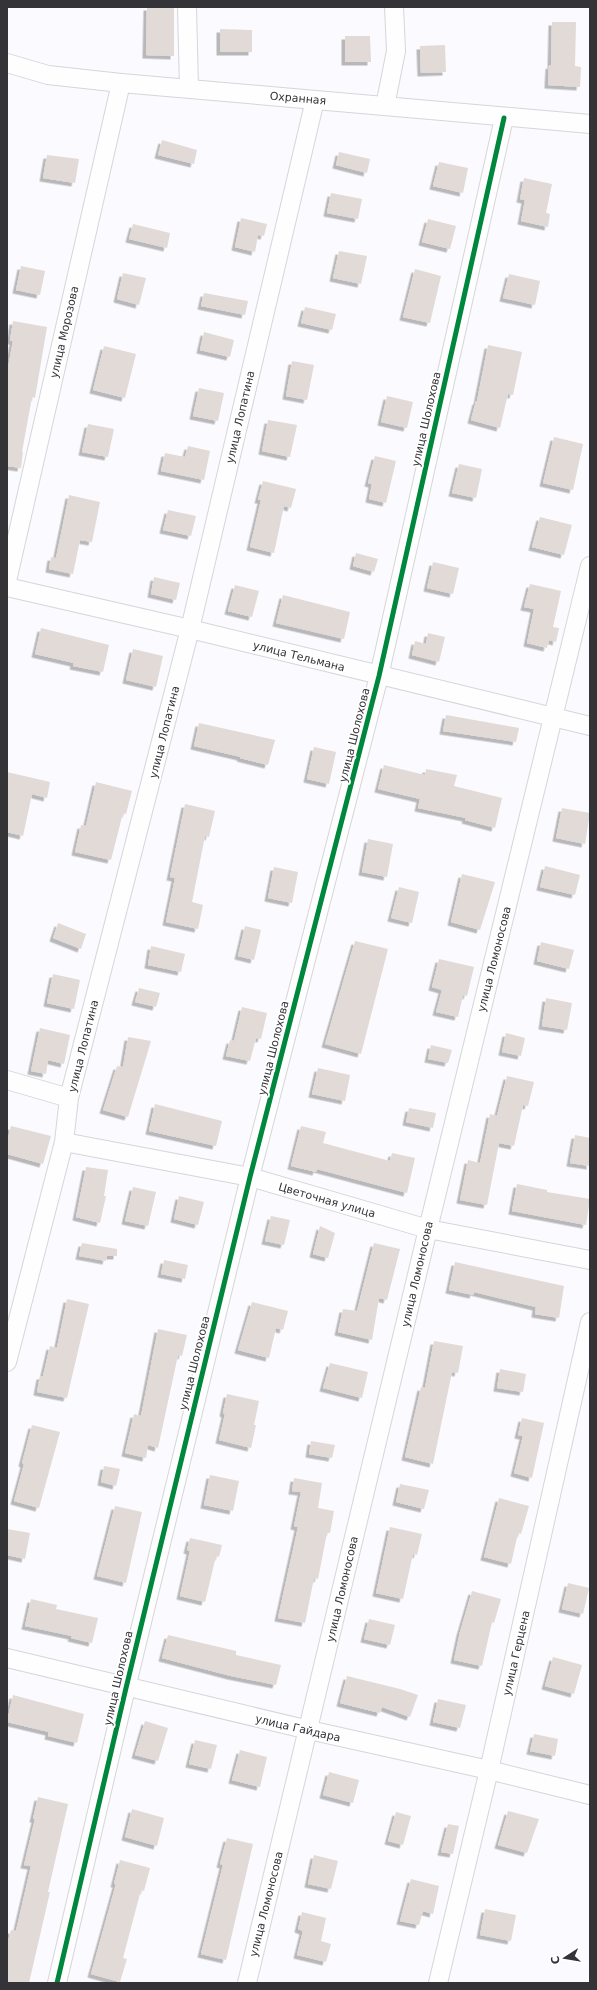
<svg xmlns="http://www.w3.org/2000/svg" width="597" height="1990" font-family="'DejaVu Sans',sans-serif">
<defs>
<filter id="shadow"><feDropShadow dx="-3.5" dy="3.5" stdDeviation="0" flood-color="#0004"/></filter>
</defs>
<rect width="100%" height="100%" fill="#fbfafe"/>
<path fill="#e2dad6" filter="url(#shadow)" d="M147,7H174V56L146,55Z
M552,22H576L575,66L581,67L580,87L548,85L549,65L551,66Z
M220,29L252,30V52H220Z
M345,36H370L371,62H345Z
M445,45L446,72L421,73L420,46Z
M162,140L197,150L194,164L158,155Z
M339,152L370,159L367,173L336,165Z
M47,155L79,159L75,183L43,178Z
M439,162L468,168L463,193L433,186Z
M524,178L552,184L546,213L550,214L548,227L521,221L525,200L520,199Z
M331,193L362,199L358,219L327,213Z
M241,218L267,224L264,236L258,235L255,252L235,247Z
M428,219L456,226L450,249L422,242Z
M133,224L170,233L167,248L129,239Z
M339,251L367,256L361,284L333,278Z
M21,266L45,271L40,295L16,290Z
M415,269L441,276L430,323L403,317Z
M123,273L146,278L139,305L117,299Z
M509,274L540,281L535,305L503,298Z
M204,293L248,301L245,315L201,306Z
M305,307L336,314L332,330L301,323Z
M13,321L47,327L35,398L32,397L22,452H23L21,468L7,466V373L13,341H10Z
M204,332L234,340L230,357L200,350Z
M488,345L522,352L513,395L508,394L500,428L471,420L476,401H477Z
M104,346L136,354L125,398L93,390Z
M292,361L314,365L307,400L286,396Z
M199,388L224,393L218,421L193,416Z
M387,396L413,402L407,428L381,422Z
M268,420L297,425L290,457L262,451Z
M88,424L114,429L108,457L82,452Z
M554,437L583,444L573,490L543,483Z
M188,446L210,451L204,480L161,471L165,453L185,457Z
M375,456L396,461L386,503L369,499L372,484L368,483Z
M459,464L482,469L476,498L452,493Z
M263,481L296,489L291,508L284,506L274,553L250,547L261,500H258Z
M69,495L100,502L92,542L80,540L73,574L49,569L51,557L56,558Z
M168,510L196,516L191,536L163,530Z
M540,517L572,525L564,555L532,547Z
M356,553L378,559L374,572L353,566Z
M433,562L459,568L453,594L427,588Z
M154,577L180,583L176,600L151,594Z
M530,584L561,591L553,627L559,628L556,642L549,640L547,648L527,643L534,609L524,607Z
M235,585L259,591L252,617L228,611Z
M283,595L350,612L344,639L276,623Z
M41,628L109,645L103,672L73,666L74,663L35,654Z
M428,633L445,637L439,662L412,655L415,641L426,644Z
M133,649L163,656L156,687L126,680Z
M446,715L519,728L516,742L443,731Z
M199,723L275,740L268,765L240,758L241,757L194,746Z
M314,747L336,752L329,784L307,779Z
M384,765L425,775L426,769L457,775L454,786L502,798L495,828L465,820L466,818L418,808L420,799L378,789Z
M7,772L50,782L47,798L32,794L23,836L7,832Z
M96,782L132,791L126,814L123,813L111,860L75,852L81,825L86,826Z
M185,804L215,811L209,837L205,836L192,902L203,905L198,929L166,922L175,878L170,877Z
M562,808L590,813L585,844L556,838Z
M368,839L393,844L387,877L362,872Z
M545,866L580,875L575,895L540,887Z
M274,867L298,872L292,903L268,898Z
M462,874L495,882L480,930L451,922Z
M399,887L419,892L412,923L391,918Z
M58,923L86,934L81,949L53,938Z
M245,926L261,930L254,960L238,956Z
M355,941L388,949L361,1054L325,1044Z
M541,942L574,950L569,969L537,961Z
M151,946L185,954L181,972L148,965Z
M439,959L474,967L467,996L463,995L458,1017L436,1012L442,990L432,987Z
M53,974L80,980L74,1009L47,1003Z
M139,988L160,993L156,1007L135,1002Z
M546,998L572,1003L567,1030L542,1026Z
M242,1007L267,1013L261,1039L256,1038L250,1061L226,1056L230,1040L234,1041Z
M40,1028L70,1035L64,1064L48,1060L46,1074L31,1071Z
M506,1033L525,1038L521,1056L502,1052Z
M128,1037L151,1041L128,1117L103,1110L117,1066L123,1067Z
M431,1045L452,1050L448,1063L428,1059Z
M318,1068L350,1075L345,1101L312,1094Z
M507,1076L534,1082L528,1106L523,1105L514,1146L499,1143L487,1205L460,1200L468,1160L480,1163L490,1114L497,1116Z
M155,1104L222,1121L216,1146L149,1131Z
M409,1108L436,1113L433,1128L406,1122Z
M11,1126L51,1136L43,1164L7,1154V1142Z
M301,1126L326,1132L323,1143L390,1161L392,1153L415,1158L407,1193L317,1169L316,1172L291,1166Z
M575,1135L590,1138V1166L570,1163Z
M86,1167L108,1170L104,1196H106L100,1223L76,1217Z
M517,1184L547,1190V1192L590,1199L586,1225L512,1211Z
M133,1187L156,1192L148,1226L125,1221Z
M179,1196L204,1202L198,1225L174,1219Z
M271,1216L290,1220L284,1245L265,1241Z
M320,1226L335,1233L328,1258L313,1254Z
M82,1243L117,1249V1256H107L106,1261L79,1256Z
M374,1243L400,1249L387,1300L379,1298L372,1340L338,1332L343,1309L357,1311Z
M164,1260L188,1265L185,1279L161,1274Z
M455,1262L564,1286L559,1318L535,1314L536,1307L474,1292L473,1295L449,1290Z
M67,1299L89,1304L67,1398L37,1392L40,1376H43L50,1346L57,1348Z
M252,1302L288,1311L283,1330L276,1328L269,1358L238,1350Z
M158,1329L187,1335L182,1356L178,1355L158,1448L148,1445L146,1458L125,1453L134,1414L141,1416Z
M434,1341L463,1346L458,1373L452,1372L433,1464L405,1457L421,1387L425,1388Z
M330,1363L368,1372L362,1398L323,1388Z
M500,1369L526,1374L523,1392L497,1388Z
M227,1394L259,1401L254,1425H256L251,1448L219,1440L225,1414L223,1413Z
M522,1418L544,1423L532,1478L514,1473L523,1436L518,1435Z
M32,1425L60,1432L39,1508L14,1501L24,1464L22,1463Z
M311,1441L335,1445L332,1458L309,1454Z
M104,1466L120,1469L116,1486L101,1482Z
M210,1475L239,1481L233,1511L204,1505Z
M294,1478L322,1483L318,1508L334,1511L330,1533H327L318,1579L314,1578L305,1623L278,1618L298,1527L294,1526L301,1492L292,1491Z
M400,1484L429,1490L424,1509L396,1502Z
M499,1498L529,1506L521,1534L518,1533L511,1564L484,1557Z
M115,1506L142,1512L126,1583L97,1576Z
M390,1527L422,1534L417,1555L413,1554L403,1599L376,1593Z
M7,1529L30,1533L25,1559L7,1555Z
M190,1538L222,1545L219,1557L216,1556L205,1602L180,1596L190,1551L187,1550Z
M568,1583L589,1588L583,1614L562,1609Z
M472,1591L501,1599L494,1623L492,1622L482,1666L454,1660L460,1632Z
M31,1599L57,1605L56,1609L98,1618L92,1643L71,1638L72,1636L25,1626Z
M369,1619L395,1625L390,1645L364,1639Z
M168,1635L236,1651V1655L281,1665L276,1685L231,1676L162,1658Z
M553,1657L582,1665L574,1694L545,1686Z
M347,1676L400,1689L418,1695L410,1717L382,1707L380,1713L340,1703Z
M13,1695L84,1714L77,1743L48,1736L49,1732L7,1722Z
M438,1699L466,1705L460,1728L433,1722Z
M145,1721L168,1728L158,1761L135,1755Z
M534,1734L558,1739L555,1756L530,1751Z
M195,1740L217,1745L211,1769L189,1764Z
M240,1750L267,1757L260,1787L232,1780Z
M329,1772L359,1780L353,1803L323,1795Z
M38,1797L68,1804L48,1892H50L29,1983H7V1945L11,1930L16,1931L31,1866L24,1865L35,1819H33Z
M132,1809L164,1818L157,1846L125,1837Z
M508,1811L539,1819L527,1853L498,1845Z
M396,1812L411,1816L403,1845L388,1841Z
M448,1824L459,1826L453,1854L441,1852Z
M227,1838L253,1844L226,1960L201,1954L223,1865L220,1864Z
M314,1855L338,1861L331,1889L308,1884Z
M120,1860L150,1868L144,1891L141,1890L123,1958L127,1959L120,1982L91,1974L116,1884H114Z
M411,1879L439,1886L433,1914L423,1911L419,1925L400,1921Z
M485,1909L516,1915L511,1941L480,1935Z
M302,1912L326,1918L321,1941L331,1944L326,1962L297,1955L303,1931L298,1929Z"/>
<g fill="none" stroke-linecap="round" stroke-linejoin="round">
<g stroke="#d6d5d9" stroke-width="20">
<path id="minor" d="M187,7L189,89
M7,63L48,75L121,83L590,124
M385,106L396,51L394,7
M7,581L121,83
M7,587L190,629L590,726
M7,1080L69,1098
M64,1142L250,1177L428,1229L590,1260
M7,1362L64,1142L69,1098L190,629L315,100
M7,1658L309,1730L489,1770L590,1795
M57,1983L126,1688L250,1177L379,676L504,118
M247,1983L428,1229L590,566
M438,1983L489,1770L590,1322"/>
</g>
<use href="#minor" stroke="#fefeff" stroke-width="18"/>
<g stroke="#fff" stroke-width="8">
<path id="cycleway" d="M57,1983L126,1688L250,1177L379,676L504,118"/>
</g>
<use href="#cycleway" stroke="#00873e" stroke-width="5"/>
</g>
<g text-anchor="middle" stroke-width="4" stroke-linejoin="round" paint-order="stroke">
<g font-size="11" fill="#343338" stroke="#fff">
<text transform="translate(298 98) rotate(5)" y="4">Охранная</text>
<text transform="translate(64 332) rotate(-77)" y="4">улица Морозова</text>
<text transform="translate(240 417) rotate(-77)" y="4">улица Лопатина</text>
<text transform="translate(426 419) rotate(-77)" y="4">улица Шолохова</text>
<text transform="translate(299 656) rotate(14)" y="4">улица Тельмана</text>
<text transform="translate(164 732) rotate(-76)" y="4">улица Лопатина</text>
<text transform="translate(354 735) rotate(-76)" y="4">улица Шолохова</text>
<text transform="translate(494 959) rotate(-76)" y="4">улица Ломоносова</text>
<text transform="translate(83 1046) rotate(-76)" y="4">улица Лопатина</text>
<text transform="translate(273 1048) rotate(-76)" y="4">улица Шолохова</text>
<text transform="translate(327 1200) rotate(16)" y="4">Цветочная улица</text>
<text transform="translate(417 1274) rotate(-77)" y="4">улица Ломоносова</text>
<text transform="translate(194 1363) rotate(-76)" y="4">улица Шолохова</text>
<text transform="translate(342 1589) rotate(-77)" y="4">улица Ломоносова</text>
<text transform="translate(516 1653) rotate(-77)" y="4">улица Герцена</text>
<text transform="translate(118 1678) rotate(-77)" y="4">улица Шолохова</text>
<text transform="translate(298 1728) rotate(13)" y="4">улица Гайдара</text>
<text transform="translate(266 1904) rotate(-76)" y="4">улица Ломоносова</text>
</g>
</g>
<rect width="597" height="1990" fill="none" stroke="#343338" stroke-width="16"/>
<g transform="translate(565 1958) rotate(258)" stroke="#ffffff" stroke-width="3" paint-order="stroke">
<path d="M0-3L7 15L0 10L-7 15Z" fill="#343338"/>
<text y="-6" font-size="11" font-weight="bold" text-anchor="middle" fill="#343338">С</text>
</g>
</svg>
